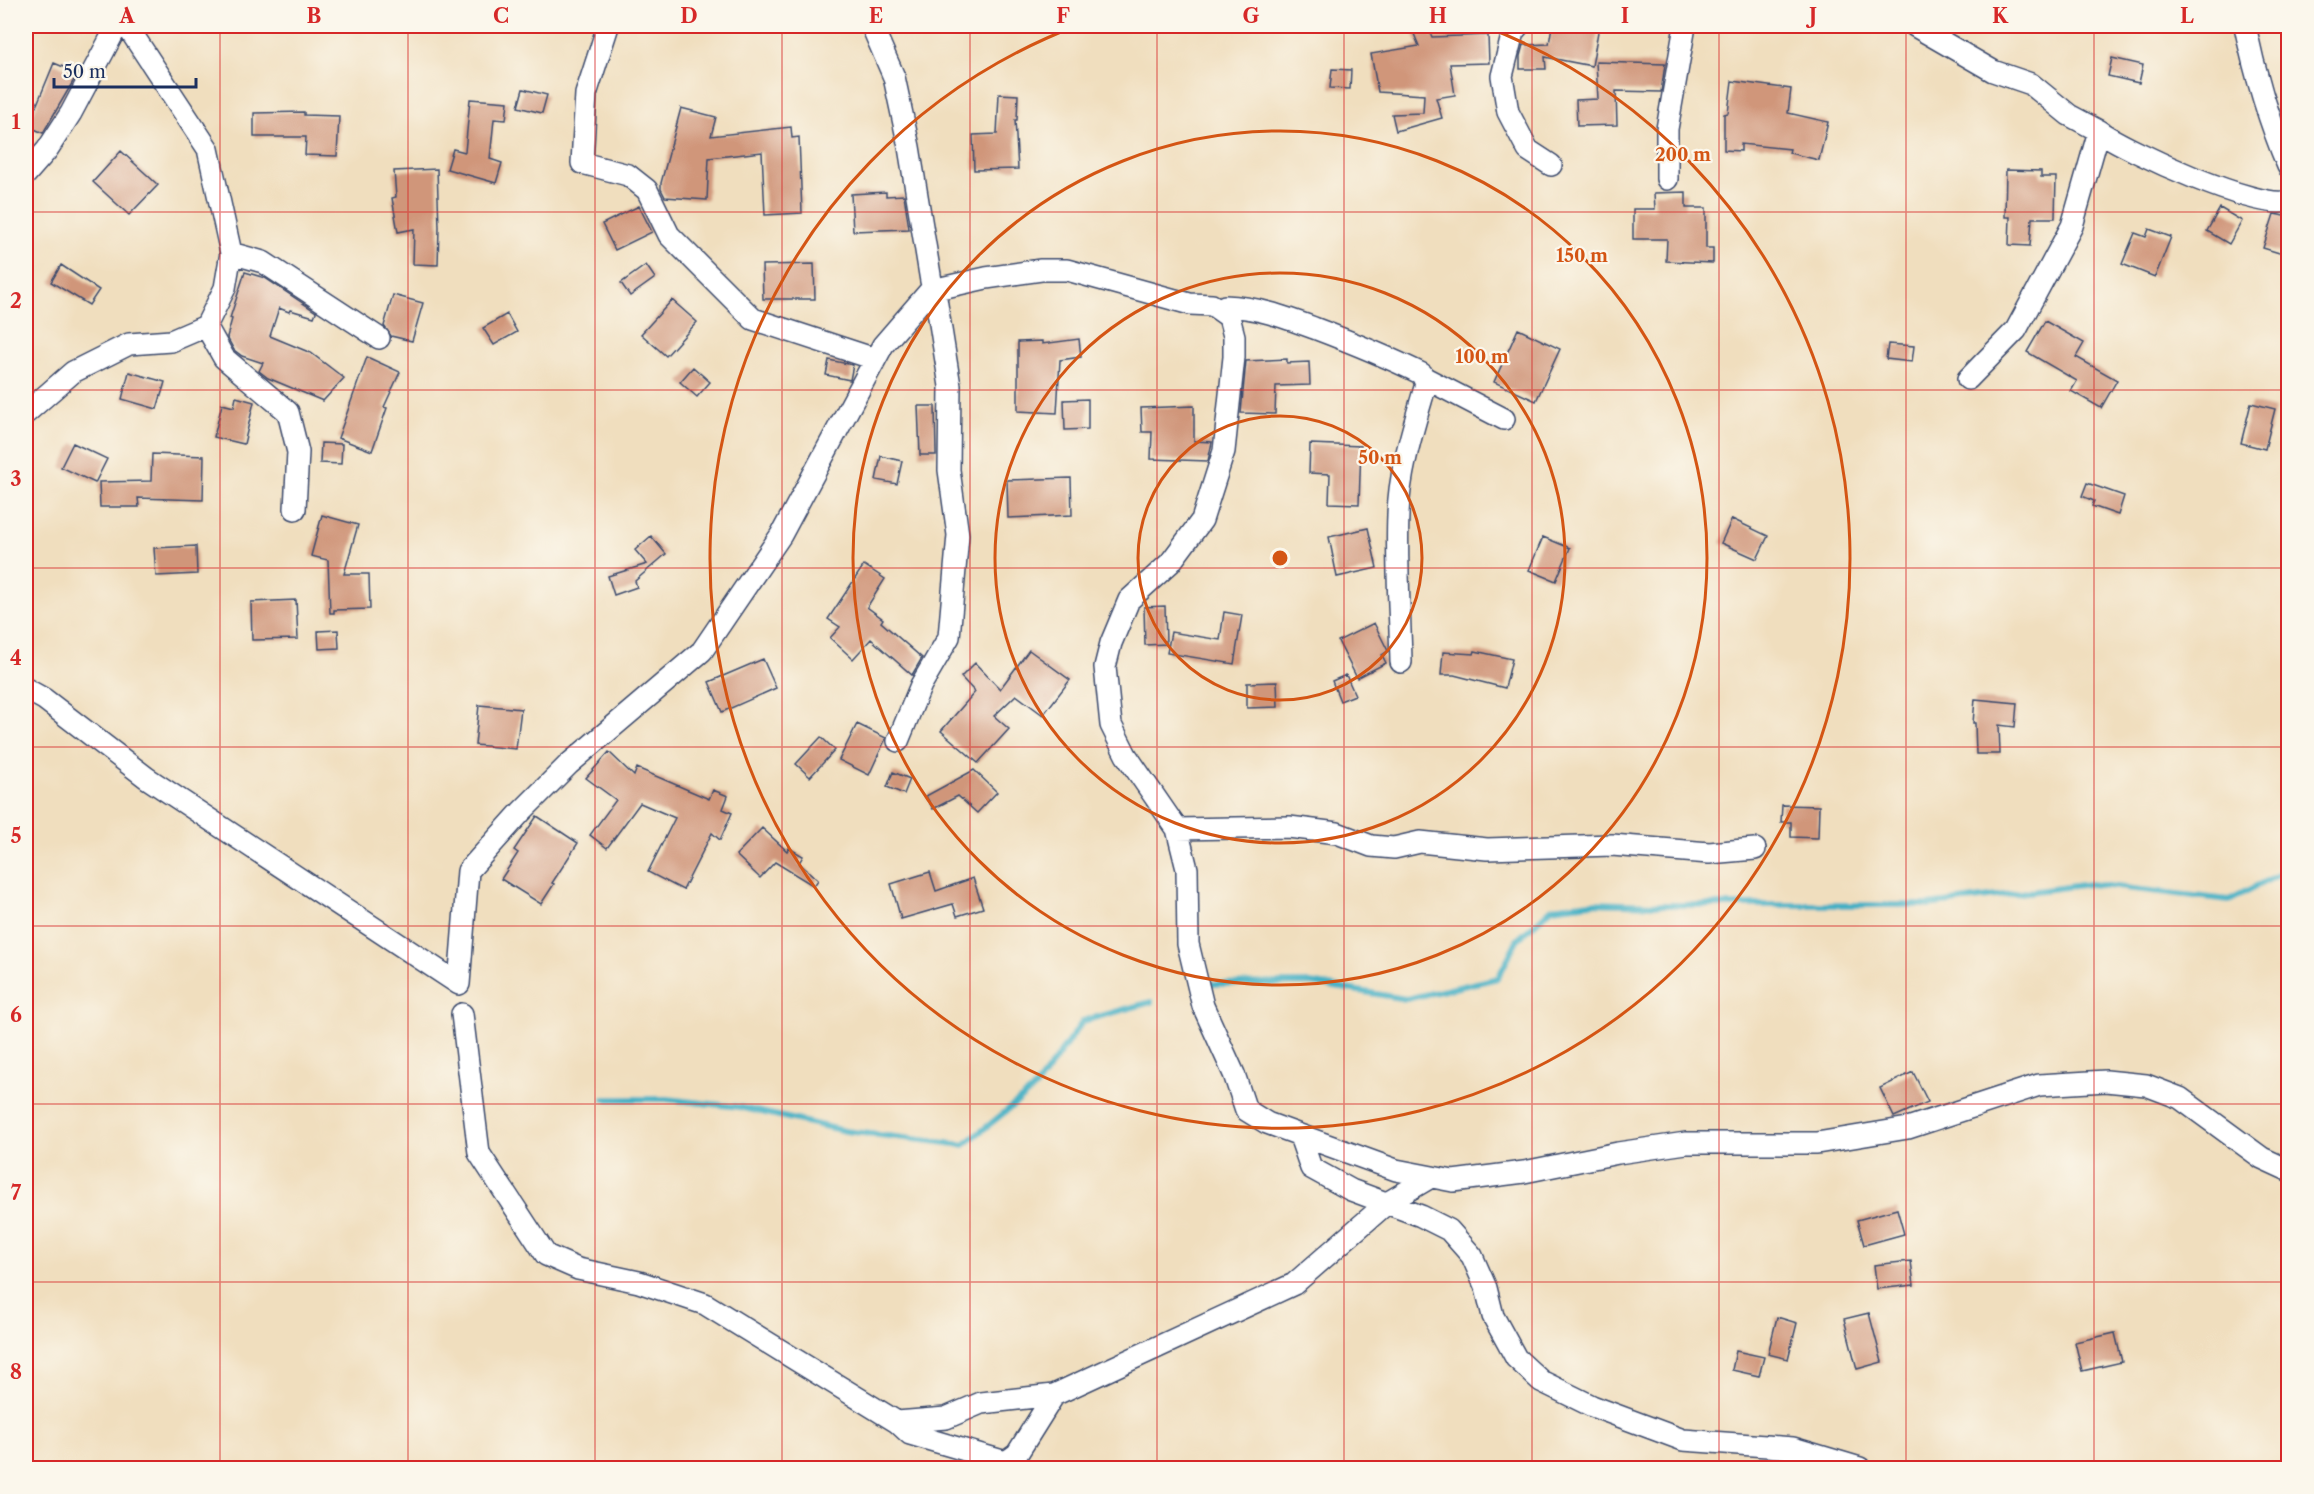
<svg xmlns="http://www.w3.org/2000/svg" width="2314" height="1494" font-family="'Libre Caslon Text',serif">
<rect width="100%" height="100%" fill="#fbf7ec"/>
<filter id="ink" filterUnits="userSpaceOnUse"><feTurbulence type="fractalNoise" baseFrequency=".0167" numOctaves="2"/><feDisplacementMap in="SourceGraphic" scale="12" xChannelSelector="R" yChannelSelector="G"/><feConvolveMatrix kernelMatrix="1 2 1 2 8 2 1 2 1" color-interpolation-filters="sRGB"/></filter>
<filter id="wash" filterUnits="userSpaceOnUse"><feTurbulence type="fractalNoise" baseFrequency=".008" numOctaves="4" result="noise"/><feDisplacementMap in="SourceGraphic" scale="24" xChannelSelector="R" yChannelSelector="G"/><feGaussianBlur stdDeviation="1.35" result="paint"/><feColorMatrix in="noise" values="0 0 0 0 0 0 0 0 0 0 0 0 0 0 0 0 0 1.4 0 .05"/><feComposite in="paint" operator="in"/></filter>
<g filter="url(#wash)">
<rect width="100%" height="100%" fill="#f0debe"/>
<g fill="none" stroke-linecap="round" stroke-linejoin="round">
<path stroke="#45b0c4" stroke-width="6" d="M1202,984L1311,983L1406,999L1498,978L1517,940L1552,908L1590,903L1657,905H1928L2090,884L2229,900L2288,870
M604,1099H666L739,1107L845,1131L964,1145L1035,1088L1083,1021L1151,1002"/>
</g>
<g id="blocks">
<path fill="#d0967a" d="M1552,26H1599L1592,66L1545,57L1546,69H1520V56L1523,45L1549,44Z
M1428,28L1432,37L1488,35L1489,63L1450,64L1455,95L1436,98L1442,118L1396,131L1392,114L1423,113L1424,95L1378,92L1371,54L1419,46L1414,34Z
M2112,58L2143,65L2139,83L2108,76Z
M1596,62L1665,64L1661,92L1616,91L1617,125L1577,126L1576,100L1598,99Z
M54,63L78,73L43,133L28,126Z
M1332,69L1351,70L1350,89L1330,88Z
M1732,81L1791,89L1788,113L1828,122L1819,160L1789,153L1790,149L1741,144V151L1724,150V114L1728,113Z
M523,89L547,95L542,113L518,107Z
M999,94L1018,95L1017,120H1015L1018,169L974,170L973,135L997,134Z
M470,99L508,102L506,120L494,119L490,159L502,163L496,183L447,169L453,149L465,152Z
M681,108L716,117L711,136L791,127L792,138L799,137L802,213L765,215L762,152L709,158L707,200L665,197L661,189V183Z
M304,112V115L339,116L337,156L305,155L306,137H254V113Z
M121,151L158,185L129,215L93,182Z
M437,169L439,227L438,265L413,264L414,229L398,232L392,198L396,197L394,171Z
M2006,170L2041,171V177H2056L2055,218H2032L2030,246L2009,245L2010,217H2005Z
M886,192V196L904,195L909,229L853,231L851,194Z
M1686,192V208H1706V248H1713V263L1666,261L1667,239H1633V209H1655L1654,193Z
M639,206L652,232L615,250L602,224Z
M2220,208L2242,221L2229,244L2207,231Z
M2274,214L2289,217V256L2263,248Z
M2149,229L2171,237L2155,277L2122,264L2135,233L2146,237Z
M814,264L815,299H763L762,265Z
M61,265L99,290L89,305L51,282Z
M646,265L655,278L630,296L621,283Z
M245,272L265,278L316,312L314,317L290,310L289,312L279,308L270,336L311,353L344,378L323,401L268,378L259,371L263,363L242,356L234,350L227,337L232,319L230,318Z
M393,295L423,303L412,341L391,336L384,326Z
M672,300L697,322L666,356L641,334Z
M507,314L517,332L494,345L483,328Z
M2045,321L2084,343L2076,357L2117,380L2101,408L2071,391L2077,381L2027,352Z
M1518,329L1560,349L1536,401L1494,382Z
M1079,339L1081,357L1060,360L1057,413L1018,411V342L1042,341V344Z
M1888,344L1914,346L1912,362L1886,359Z
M367,357L400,372L384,407L387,408L372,451L338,438Z
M1287,359V363L1309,362L1310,385L1276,386L1275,414L1241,413L1246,361Z
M829,360L853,365L850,380L826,375Z
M693,367L710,382L697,397L680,382Z
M129,372L165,382L157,409L122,399Z
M236,397L254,402L244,444L214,437L222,404L234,407Z
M1088,399V429L1065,430L1064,400Z
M2251,403L2275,409L2265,449L2241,443Z
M918,406H935L936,455H920Z
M1194,406V441L1212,442L1208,461L1151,459L1152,432H1142L1141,408Z
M73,443L107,459L95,483L61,467Z
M321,443L342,444L341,464L320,463Z
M1310,444L1361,446L1359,504L1329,503L1330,474L1309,473Z
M152,454L204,456L203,500L138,498L139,507H100L99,482L151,481Z
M881,456L902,461L897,484L876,480Z
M1071,478L1072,515L1008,518L1007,480Z
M2087,483L2124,496L2118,515L2092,506L2094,501L2082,496Z
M322,515L358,525L344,574H369L370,609L334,610V613H330L328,560L311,556Z
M1732,519L1768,536L1757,559L1721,543Z
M1368,528L1377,568L1337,577L1329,537Z
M651,536L666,554L635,581L637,587L614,595L608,576L647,564L635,550Z
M1543,537L1570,548L1556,581L1529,570Z
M196,546L197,574L156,576L154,548Z
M864,565L885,579L867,607L883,619L881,622L922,658L912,675L871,639L853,659L830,638L840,627L828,619Z
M296,600L298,639L252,640L251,602Z
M1165,606L1166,644L1145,645L1144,607Z
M1224,612L1242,615L1234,664L1167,653L1171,632L1220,640Z
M1374,623L1388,651L1382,655L1386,663L1357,678L1338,641Z
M338,630L339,648L319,649L318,631Z
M1029,650L1070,680L1043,715L1016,695L994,716L1009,729L978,763L941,731L975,692L961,677L975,663L1000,689Z
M1475,651L1512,659L1505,688L1454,675H1441L1443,652L1474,654Z
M763,659L776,688L722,712L709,682Z
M1346,675L1355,695L1340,701L1332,681Z
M1277,682L1278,707L1247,708V683Z
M1975,699L2017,703L2015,727L1999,725L2000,754H1976L1975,723H1973Z
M479,705L521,709L516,749L475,745Z
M857,724L886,738L869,775L839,760Z
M821,737L835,750L810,777L796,764Z
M609,752L634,776L637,768L709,799L713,790L728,796L723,809L732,813L720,840L712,833L683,890L648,872L675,818L640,803L607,848L590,835L616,800L586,778Z
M974,770L997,792L977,813L958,796L933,809L926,796Z
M893,772L910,779L904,794L887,787Z
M1782,805L1819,806L1818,838L1791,837V822H1781Z
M537,816L578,843L552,883L554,884L541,904L501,879L518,853L514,850Z
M762,828L787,851L789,848L803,856L799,863L818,880L814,886L775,862L760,878L736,855Z
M930,872L936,891L973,878L983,908L957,916L953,904L901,919L891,884Z
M1913,1072L1928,1102L1894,1117L1880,1088Z
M1897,1209L1904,1234L1864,1245L1857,1220Z
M1911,1261L1914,1285L1877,1289L1874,1265Z
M1869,1313L1882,1362L1857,1369L1844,1319Z
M1777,1317L1797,1323L1788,1359L1768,1354Z
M2115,1333L2122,1362L2082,1371L2075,1342Z
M1736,1351L1764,1357L1759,1376L1732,1370Z"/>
</g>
</g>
<g filter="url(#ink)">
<use href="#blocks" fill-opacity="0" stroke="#3b496c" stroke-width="1.5"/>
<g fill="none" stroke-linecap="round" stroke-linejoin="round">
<g stroke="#3b496c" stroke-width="24">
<path id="minor" d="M608,26L586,94L582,163L628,175L647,190L669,235L753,319L875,359
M872,26L894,77L909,147L931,281L934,286L941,288L986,278L1041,270H1067L1190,304L1212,305L1229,317L1234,336V357L1224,451L1202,520L1170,563L1129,600L1111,643L1105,667L1111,725L1126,755L1177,829L1187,869L1188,944L1203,1006L1234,1074L1246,1110L1267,1123L1396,1170L1453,1181L1524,1172L1618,1153L1686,1143H1817L1908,1128L2039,1085L2106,1081L2146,1085L2180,1098L2262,1158L2288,1170
M1518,26L1513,32L1502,76L1508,112L1528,150L1551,165
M1915,26L1993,71L2031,84L2069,115L2099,131L2072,226L2016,330L1968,379
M2245,26C2255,74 2269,121 2288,166
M2099,131C2127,151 2259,211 2288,201
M26,174L47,150L71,113L117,26
M1667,179V129L1685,26
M231,253L263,262L379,338
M1223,311L1225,306C1257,307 1284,317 1314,328C1351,342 1386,356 1422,374L1426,384C1414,426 1399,471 1398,515C1396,564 1400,613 1401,662
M206,326L224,358L288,412L298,452L295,509
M1425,378L1504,419
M26,413L73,372L129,344L171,341L206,326L225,288L231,253L208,149L127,26
M26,689L44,699L147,778L459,984L468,871L521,812L569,764L702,651L781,535L883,345L934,286
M898,741L921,685L949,637L958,535L949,470L950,386L934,286
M1177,829L1289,827L1337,833L1371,846L1394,848L1420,842L1487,849L1612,845L1709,853L1755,849
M462,1014L479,1153L546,1255L578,1269L639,1282L705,1304L897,1422L910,1434L1006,1462
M1300,1136L1311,1168L1351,1190L1421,1216L1449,1230L1472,1256L1486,1288L1493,1316L1516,1358L1541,1381L1592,1406L1683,1440L1793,1448L1860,1468
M897,1422L946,1418L981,1403L1054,1395L1294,1284L1387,1203L1431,1177
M1006,1462L1017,1454L1054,1395"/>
</g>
<use href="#minor" stroke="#fff" stroke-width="21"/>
</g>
</g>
<path fill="none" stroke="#d62828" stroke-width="1.5" stroke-opacity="0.55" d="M220,26V1468M408,26V1468M595,26V1468M782,26V1468M970,26V1468M1157,26V1468M1344,26V1468M1532,26V1468M1719,26V1468M1906,26V1468M2094,26V1468M26,212H2288M26,390H2288M26,568H2288M26,747H2288M26,926H2288M26,1104H2288M26,1282H2288"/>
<g fill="none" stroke="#d45514" stroke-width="3">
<circle cx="1280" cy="558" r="142"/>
<circle cx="1280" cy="558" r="285"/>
<circle cx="1280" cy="558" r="427"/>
<path d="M1484 26A570 570 0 1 1 1076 26"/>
</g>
<circle cx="1280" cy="558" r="9" fill="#d45514" stroke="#fbf7ec" stroke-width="3"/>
<g font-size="18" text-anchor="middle" font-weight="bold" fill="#d45514" stroke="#fbf7ec" stroke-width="4.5" stroke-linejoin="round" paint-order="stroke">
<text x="1683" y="161">200 m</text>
<text x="1582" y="262">150 m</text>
<text x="1482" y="363">100 m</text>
<text x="1380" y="464">50 m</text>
</g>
<rect width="2314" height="1494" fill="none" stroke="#fbf7ec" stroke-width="66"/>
<path d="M54 78v9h142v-9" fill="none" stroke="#1b2f5e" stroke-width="3"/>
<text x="63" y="78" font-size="18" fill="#1b2f5e" stroke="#fbf7ec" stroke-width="4.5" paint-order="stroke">50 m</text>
<rect x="33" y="33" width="2248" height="1428" fill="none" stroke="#d62828" stroke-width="2"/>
<g font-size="20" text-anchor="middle" font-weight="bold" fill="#d62828">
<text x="127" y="23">A</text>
<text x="314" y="23">B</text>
<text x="501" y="23">C</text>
<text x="689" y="23">D</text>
<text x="876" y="23">E</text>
<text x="1063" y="23">F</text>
<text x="1251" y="23">G</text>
<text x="1438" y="23">H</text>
<text x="1625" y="23">I</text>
<text x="1813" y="23">J</text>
<text x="2000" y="23">K</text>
<text x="2187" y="23">L</text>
<text x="16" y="129">1</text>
<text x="16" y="308">2</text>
<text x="16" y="486">3</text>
<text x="16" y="665">4</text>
<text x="16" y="843">5</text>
<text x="16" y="1022">6</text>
<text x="16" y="1200">7</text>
<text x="16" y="1379">8</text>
</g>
</svg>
